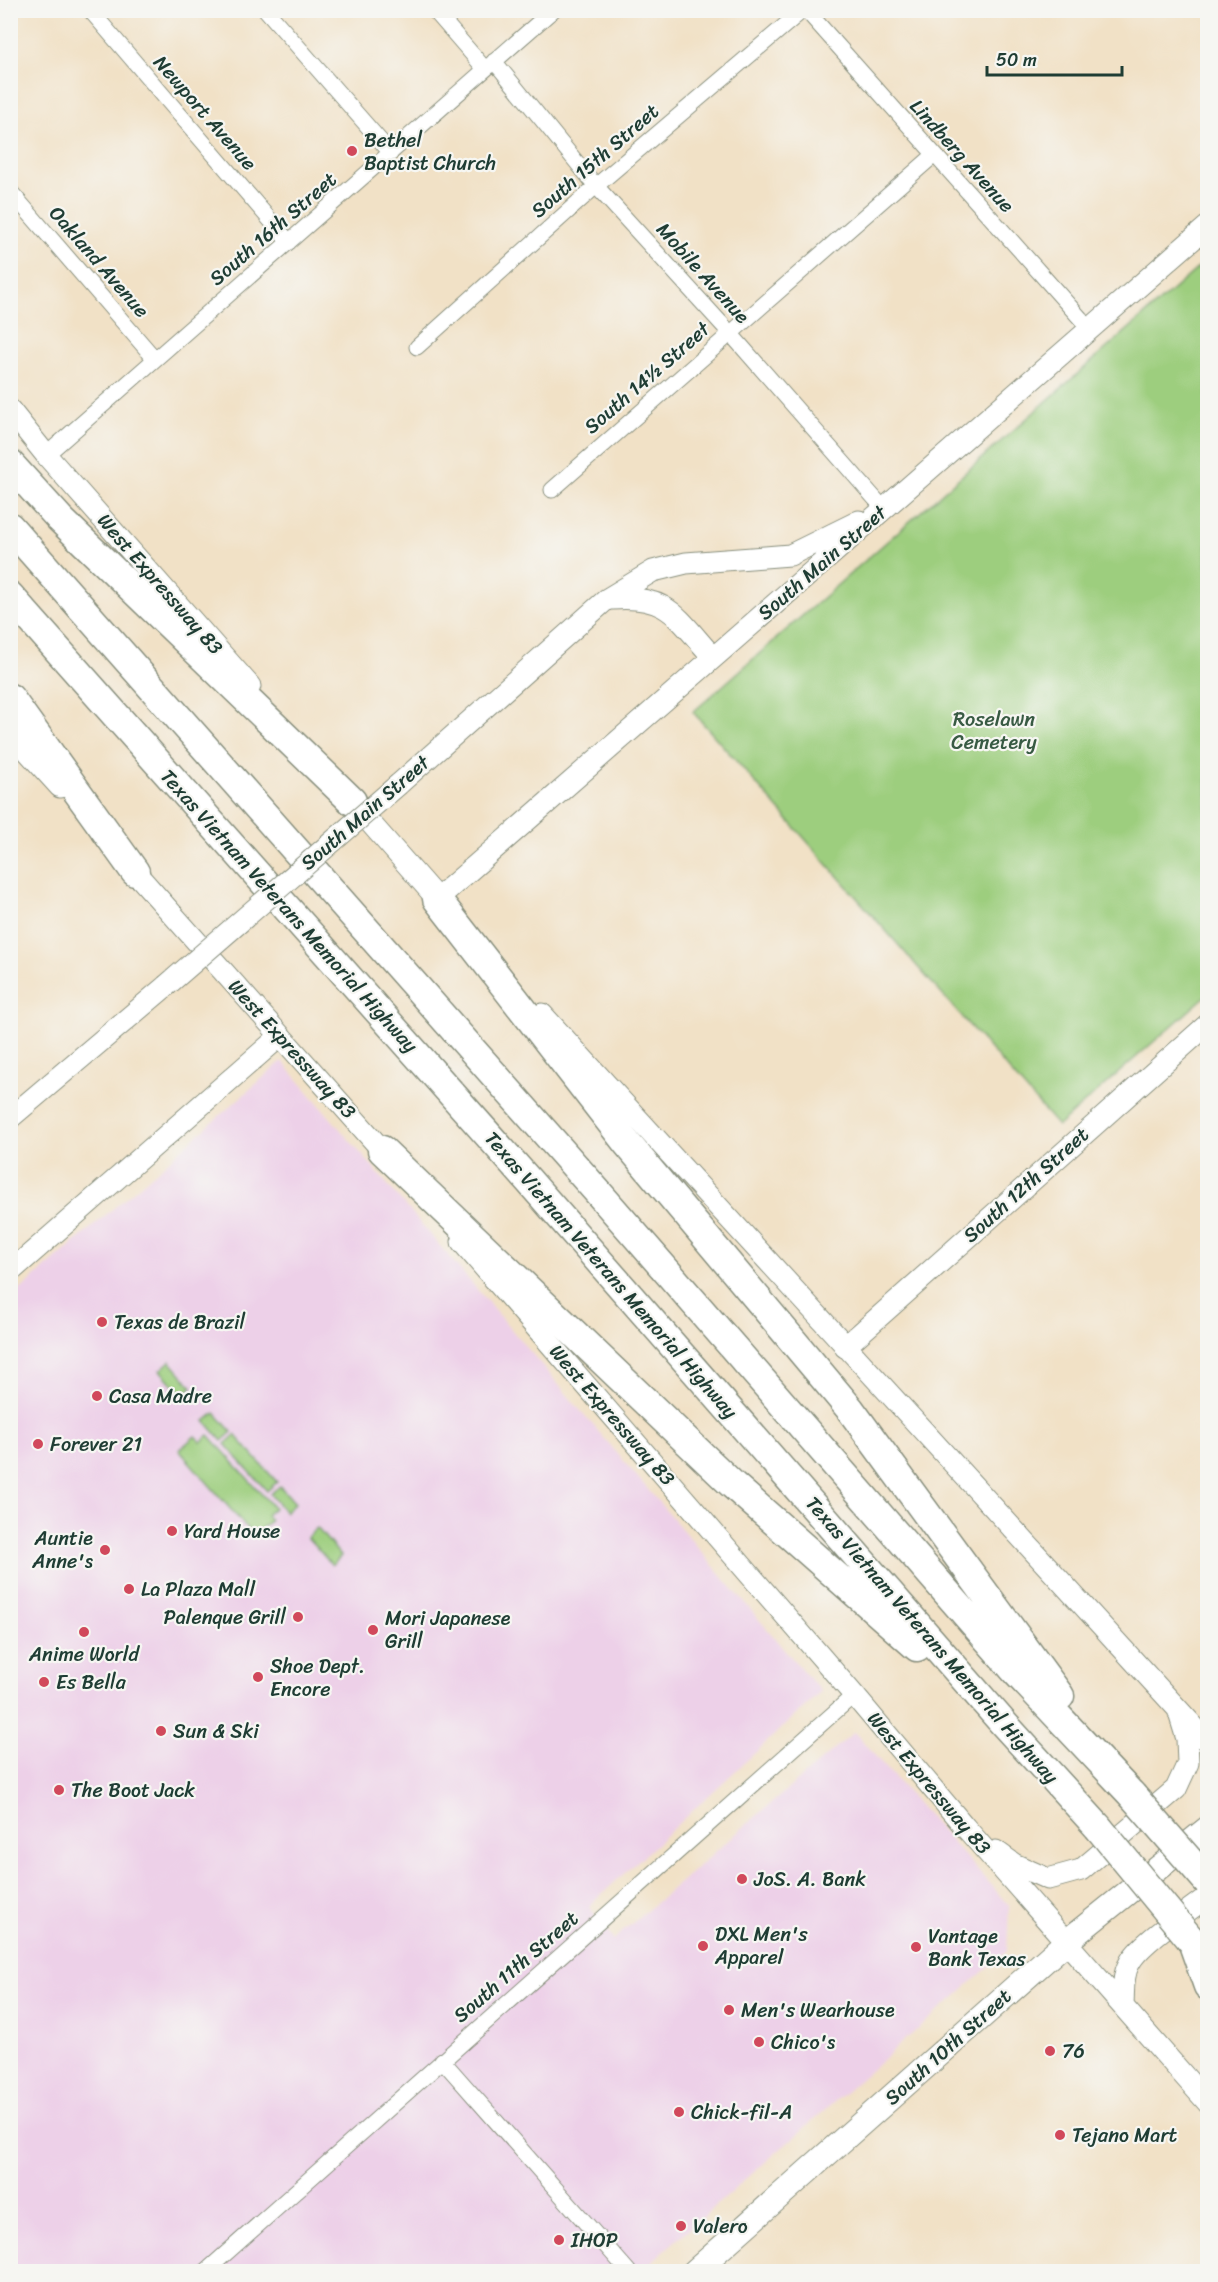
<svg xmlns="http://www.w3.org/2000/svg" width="1218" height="2282" font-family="Sriracha,sans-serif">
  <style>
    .built { fill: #edd0e8 }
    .green { fill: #9dce7e; stroke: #5e8659; stroke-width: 1.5 }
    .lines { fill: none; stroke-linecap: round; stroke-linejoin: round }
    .street-casing { stroke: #888f7d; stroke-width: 17 }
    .secondary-casing { stroke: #888f7d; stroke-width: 23 }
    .primary-casing { stroke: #888f7d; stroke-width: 26 }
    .highway-casing { stroke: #888f7d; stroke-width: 31 }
    .street { stroke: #fff; stroke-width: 15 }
    .secondary { stroke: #fff; stroke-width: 21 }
    .primary { stroke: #fff; stroke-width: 24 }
    .highway { stroke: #fff; stroke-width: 28 }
    .secondary-bridge-casing { stroke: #888f7d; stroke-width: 23; stroke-linecap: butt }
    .highway-bridge-casing { stroke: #888f7d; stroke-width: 31; stroke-linecap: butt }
    .secondary-bridge { stroke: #fff; stroke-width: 21 }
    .highway-bridge { stroke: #fff; stroke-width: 28 }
    .poi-dot { fill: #d1495b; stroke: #f6f6f2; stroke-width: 2 }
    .labels { text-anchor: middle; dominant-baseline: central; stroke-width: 4.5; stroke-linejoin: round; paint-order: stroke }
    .street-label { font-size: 20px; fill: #1f3d34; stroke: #f6f6f2 }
    .poi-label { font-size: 20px; fill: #1f3d34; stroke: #f6f6f2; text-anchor: start }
    .park-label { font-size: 20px; fill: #385a43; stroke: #f6f6f2 }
  </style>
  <rect width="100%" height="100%" fill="#f6f6f2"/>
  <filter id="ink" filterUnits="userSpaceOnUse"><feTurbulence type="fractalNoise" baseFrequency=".0167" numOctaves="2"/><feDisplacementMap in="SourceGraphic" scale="12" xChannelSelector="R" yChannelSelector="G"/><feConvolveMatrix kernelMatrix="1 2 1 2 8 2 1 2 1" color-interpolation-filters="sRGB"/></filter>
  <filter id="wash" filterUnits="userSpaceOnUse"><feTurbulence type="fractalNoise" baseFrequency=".008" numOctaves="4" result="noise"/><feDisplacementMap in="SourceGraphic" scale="24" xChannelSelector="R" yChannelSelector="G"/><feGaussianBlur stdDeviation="1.35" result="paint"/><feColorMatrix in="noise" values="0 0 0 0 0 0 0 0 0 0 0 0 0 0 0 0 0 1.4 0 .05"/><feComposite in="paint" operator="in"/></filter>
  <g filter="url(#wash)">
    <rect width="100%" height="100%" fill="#f1e1c6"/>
    <path class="built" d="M282,1061L821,1692L589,1906L613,1940L854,1732L1009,1906L1007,1951L641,2271H11L10,1299Z"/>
    <path class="green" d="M1207,260V995L1058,1126L693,712Z
      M170,1361L192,1387L182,1395L160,1370Z
      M215,1413L232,1432L222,1441L205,1421Z
      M209,1435L274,1508L266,1515L270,1521L253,1535L179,1450L195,1436L201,1442Z
      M235,1435L277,1482L267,1491L225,1444Z
      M280,1486L295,1503L285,1512L270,1494Z
      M317,1528L341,1556L332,1565L307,1537Z"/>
  </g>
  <g filter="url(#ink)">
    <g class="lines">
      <defs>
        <path id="street" d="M90,10L289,242
          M266,10L391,153
          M434,10L485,69
          M806,10L1089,328
          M494,61L596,186L730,333L884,509
          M10,191L155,359
          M417,347L596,186L803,10
          M46,455L553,10
          M552,490L933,156
          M442,2060L629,2272
          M205,2272L854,1695"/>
        <path id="secondary" d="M10,410L46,455L250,686
          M612,599C669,594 677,618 713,657
          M10,732L60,787
          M399,784L607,599L653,571L686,563L790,555L859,521
          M352,802L446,909
          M126,862L390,1159
          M437,899L1208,226
          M542,1014L1208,1742
          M10,1118L166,986
          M462,1242L854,1695L965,1827L1208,2103
          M10,1272L279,1037
          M845,1347L1208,1024
          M996,1851L1014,1864L1048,1879L1081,1870L1176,1789L1188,1763L1187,1739L1179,1713
          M1123,2006C1124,1992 1122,1976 1129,1964C1139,1943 1188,1912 1208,1896"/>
        <path id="primary" d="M694,2272L1066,1942L1208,1828"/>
        <path id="highway" d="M10,464L60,519L352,801
          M10,527L603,1198L1017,1673L1132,1795
          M10,596L529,1181L1004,1724L1098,1827
          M10,698L135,872
          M437,899L626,1142L850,1409L1060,1696
          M382,1150L733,1485L917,1647
          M1192,1941L1208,1986"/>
      </defs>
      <use href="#street" class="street-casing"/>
      <use href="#secondary" class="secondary-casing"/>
      <use href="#primary" class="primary-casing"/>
      <use href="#highway" class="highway-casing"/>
      <use href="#street" class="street"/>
      <use href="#secondary" class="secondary"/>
      <use href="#primary" class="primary"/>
      <use href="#highway" class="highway"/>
      <defs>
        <path id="secondary-bridge" d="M166,986L399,784"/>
        <path id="highway-bridge" d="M1132,1795L1208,1882
          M1098,1827L1192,1941"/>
      </defs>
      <use href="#secondary-bridge" class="secondary-bridge-casing"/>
      <use href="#highway-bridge" class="highway-bridge-casing"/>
      <use href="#secondary-bridge" class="secondary-bridge"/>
      <use href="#highway-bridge" class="highway-bridge"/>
    </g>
  </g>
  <g class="poi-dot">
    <circle cx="352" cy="151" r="6"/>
    <circle cx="102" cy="1322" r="6"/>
    <circle cx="97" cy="1396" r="6"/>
    <circle cx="38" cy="1444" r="6"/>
    <circle cx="172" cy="1531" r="6"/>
    <circle cx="105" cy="1550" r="6"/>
    <circle cx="129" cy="1589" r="6"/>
    <circle cx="298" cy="1617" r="6"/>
    <circle cx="373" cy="1630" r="6"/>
    <circle cx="84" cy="1632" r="6"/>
    <circle cx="258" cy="1677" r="6"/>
    <circle cx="44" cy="1682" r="6"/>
    <circle cx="161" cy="1731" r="6"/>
    <circle cx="59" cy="1790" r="6"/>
    <circle cx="742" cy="1879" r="6"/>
    <circle cx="703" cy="1946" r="6"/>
    <circle cx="916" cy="1947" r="6"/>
    <circle cx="729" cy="2010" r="6"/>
    <circle cx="759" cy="2042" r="6"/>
    <circle cx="1050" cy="2051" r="6"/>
    <circle cx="679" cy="2112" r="6"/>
    <circle cx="1060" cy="2135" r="6"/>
    <circle cx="681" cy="2226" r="6"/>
    <circle cx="559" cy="2240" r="6"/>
  </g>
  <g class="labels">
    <g class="street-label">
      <text transform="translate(205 113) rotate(49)">Newport Avenue</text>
      <text transform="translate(962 156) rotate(48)">Lindberg Avenue</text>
      <text transform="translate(595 161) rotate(-41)">South 15th Street</text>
      <text transform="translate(273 229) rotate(-41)">South 16th Street</text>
      <text transform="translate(99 262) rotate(49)">Oakland Avenue</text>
      <text transform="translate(703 273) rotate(48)">Mobile Avenue</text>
      <text transform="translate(647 378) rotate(-41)">South 14½ Street</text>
      <text transform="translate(822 563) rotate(-41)">South Main Street</text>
      <text transform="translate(160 584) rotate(49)">West Expressway 83</text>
      <text transform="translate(365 813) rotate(-41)">South Main Street</text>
      <text transform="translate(289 911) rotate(48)">Texas Vietnam Veterans Memorial Highway</text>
      <text transform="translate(292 1049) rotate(48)">West Expressway 83</text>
      <text transform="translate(1026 1185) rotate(-42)">South 12th Street</text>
      <text transform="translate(611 1275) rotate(49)">Texas Vietnam Veterans Memorial Highway</text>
      <text transform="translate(612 1415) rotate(49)">West Expressway 83</text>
      <text transform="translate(932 1640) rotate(49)">Texas Vietnam Veterans Memorial Highway</text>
      <text transform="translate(929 1783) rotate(50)">West Expressway 83</text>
      <text transform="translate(516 1967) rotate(-41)">South 11th Street</text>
      <text transform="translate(948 2047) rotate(-42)">South 10th Street</text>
    </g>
    <g class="poi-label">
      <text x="364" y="140">Bethel<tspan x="364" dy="23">Baptist Church</tspan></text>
      <text x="114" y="1322">Texas de Brazil</text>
      <text x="109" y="1396">Casa Madre</text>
      <text x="50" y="1444">Forever 21</text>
      <text x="184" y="1531">Yard House</text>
      <text x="93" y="1538" text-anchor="end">Auntie<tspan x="93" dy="23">Anne's</tspan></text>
      <text x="141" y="1589">La Plaza Mall</text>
      <text x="286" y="1617" text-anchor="end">Palenque Grill</text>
      <text x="385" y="1618">Mori Japanese<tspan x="385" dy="23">Grill</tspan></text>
      <text x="84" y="1654" text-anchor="middle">Anime World</text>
      <text x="270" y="1666">Shoe Dept.<tspan x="270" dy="23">Encore</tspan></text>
      <text x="56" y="1682">Es Bella</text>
      <text x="173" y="1731">Sun &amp; Ski</text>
      <text x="71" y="1790">The Boot Jack</text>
      <text x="754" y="1879">JoS. A. Bank</text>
      <text x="715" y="1934">DXL Men's<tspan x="715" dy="23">Apparel</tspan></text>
      <text x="928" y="1936">Vantage<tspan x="928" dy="23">Bank Texas</tspan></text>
      <text x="741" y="2010">Men's Wearhouse</text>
      <text x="771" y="2042">Chico's</text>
      <text x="1062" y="2051">76</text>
      <text x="691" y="2112">Chick-fil-A</text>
      <text x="1072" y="2135">Tejano Mart</text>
      <text x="693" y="2226">Valero</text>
      <text x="571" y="2240">IHOP</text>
    </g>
    <g class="park-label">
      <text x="994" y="719">Roselawn<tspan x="994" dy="23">Cemetery</tspan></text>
    </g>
  </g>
  <rect width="1218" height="2282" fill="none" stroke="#f6f6f2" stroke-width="36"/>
  <path d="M987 66v9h135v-9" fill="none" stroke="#1f3d34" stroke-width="3"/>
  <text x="996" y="66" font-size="18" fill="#1f3d34" stroke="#f6f6f2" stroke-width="4.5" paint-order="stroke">50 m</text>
</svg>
